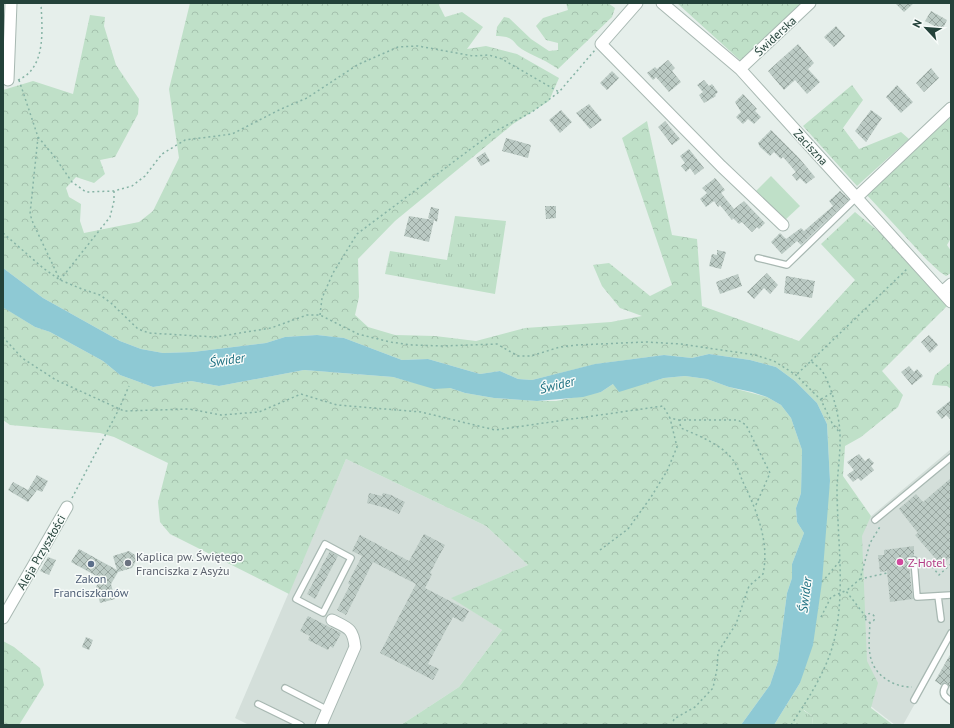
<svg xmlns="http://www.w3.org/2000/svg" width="954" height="728" font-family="'PT Sans',sans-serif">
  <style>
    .built { fill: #d4dfda }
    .grass { fill: url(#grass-tufts) }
    .forest { fill: url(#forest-crowns) }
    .green { fill: #bfe0c8 }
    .water { fill: #8ec9d4 }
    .building { fill: url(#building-cross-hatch) }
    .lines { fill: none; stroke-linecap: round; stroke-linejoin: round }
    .service-casing { stroke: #a8b8b2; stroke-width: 8 }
    .minor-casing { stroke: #a8b8b2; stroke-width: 13 }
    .path { stroke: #86b3a5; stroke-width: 1.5; stroke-dasharray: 2 3; stroke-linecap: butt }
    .service { stroke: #fff; stroke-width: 5.5 }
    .minor { stroke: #fff; stroke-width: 11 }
    .hotel-dot { fill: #d1479c; stroke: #f7fbf9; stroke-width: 1.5 }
    .worship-dot { fill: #6b7280; stroke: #f7fbf9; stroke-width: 1.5 }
    .service-dot { fill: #5c6f8a; stroke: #f7fbf9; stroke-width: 1.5 }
    .labels { text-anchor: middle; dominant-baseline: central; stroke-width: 3; stroke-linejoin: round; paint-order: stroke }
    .street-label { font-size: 12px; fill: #24423a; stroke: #f7fbf9 }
    .worship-label { font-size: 12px; fill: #5b616d; stroke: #f7fbf9; text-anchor: start }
    .hotel-label { font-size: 12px; fill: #b23c85; stroke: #f7fbf9; text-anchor: start }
    .service-label { font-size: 12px; fill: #4e5e75; stroke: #f7fbf9 }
    .water-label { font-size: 13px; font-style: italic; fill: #1c6f80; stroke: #f7fbf9 }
  </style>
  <defs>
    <pattern id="grass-tufts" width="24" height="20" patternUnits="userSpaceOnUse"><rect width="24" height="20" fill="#bfe0c8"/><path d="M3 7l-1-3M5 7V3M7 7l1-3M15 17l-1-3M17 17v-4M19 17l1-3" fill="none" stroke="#a4c1ad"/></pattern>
    <pattern id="forest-crowns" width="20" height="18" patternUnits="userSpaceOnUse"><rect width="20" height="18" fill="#bfe0c8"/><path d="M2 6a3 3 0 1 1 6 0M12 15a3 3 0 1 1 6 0" fill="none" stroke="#a4c1ad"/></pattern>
    <pattern id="building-cross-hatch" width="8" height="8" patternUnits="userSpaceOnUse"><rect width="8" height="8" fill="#bbcac4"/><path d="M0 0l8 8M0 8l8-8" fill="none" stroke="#98a6a0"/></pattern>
  </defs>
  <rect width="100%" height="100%" fill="#e6efeb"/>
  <path class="built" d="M951,449V639L903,725H895L832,676L850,534Z
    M346,459L486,526L528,565L452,598L502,630L459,687L401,725H249L235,718Z"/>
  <path class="grass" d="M455,216L506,221L495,294L385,274L390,251L447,260Z
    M803,710L812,716L813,725H794Z"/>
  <path class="forest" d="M190,3H440L439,5L445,17L462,12L483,27L467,49L486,46L517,54L559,78L549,101L513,124L395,221L358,259L359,297L355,315L368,327L395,335L435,336L476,341L525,328L611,322L642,316L620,308L602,286L593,265L609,263L650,296L672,285L622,138L647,121L672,235L697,239L702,306L799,341L855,280L821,244L855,212L890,241L948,305L882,371L903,395L898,407L861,437L845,446L843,476L871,516L862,536L867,661L878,683L871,708L893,725H813L812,716L804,710L794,725H774L800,683L830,481L827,424L817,403L795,381L776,367L750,360L709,354L692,358L664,355L596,364L532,380L518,379L500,371L480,374L428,359L402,360L344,338L317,335L285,337L266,343L193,352L163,353L141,349L120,341L43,298L3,268V90L33,81L73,94L90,15L105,17L104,26L116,65L139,99L138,114L115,157L100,160L105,174L94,183L76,177L66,188L69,197L81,204L80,221L84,233L139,222L153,211L179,158L169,89Z
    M566,3H608L615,8L612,17L558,69C547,61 536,57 525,51C511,44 517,36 496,36L497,27L504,17L509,18L531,39L549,51L558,50V43L546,40L536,26L543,18L568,10Z
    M677,3H805L742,62Z
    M852,85L863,100L843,128L859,149L901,132L909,139L857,186L803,126Z
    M951,115V184L949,186L951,190V238L947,245L951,251V273L946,276L940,272L927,260L866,194Z
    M3,307L35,327L50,332L103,361L120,375L153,387L191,381L219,386L304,370L393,377L434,388H450L465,393L494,398L537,401H556L601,392L613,384H643L664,378L685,376L707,379L729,387L767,397L781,405L791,418L802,450L801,493L796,508L797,522L804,533L792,564V578L787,593L778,661L770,685L741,725H401L459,687L502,630L451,598L528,565L486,526L346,459L289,594L170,534L160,522L158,502L168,463L114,437L100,433L10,425L3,420Z
    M951,362V389L947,386L932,385L935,375Z
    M3,641L14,647L40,668L44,685L19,725H3Z"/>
  <path class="green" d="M771,176L800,206L784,221L755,192Z"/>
  <path class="water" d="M3,268L43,298L120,341L141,349L163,353L193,352L266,343L285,337L317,335L344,338L402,360L428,359L480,374L500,371L518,379L532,380L595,364L664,355L692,358L709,354L750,360L776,367L795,381L817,403L827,424L830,481L822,582L813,645L800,683L774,725H741L770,685L778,661L787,593L792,578V564L804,533L797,522L796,508L801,493L802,450L791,418L781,405L767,397L752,392L729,387L707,379L685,376L664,378L619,392L613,384L601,392L583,397L537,401L494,398L465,393L450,388L434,389L393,377L304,370L219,386L191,381L153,387L120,375L103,361L50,332L35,327L4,308Z"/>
  <path class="building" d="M895,3H914L904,12Z
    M931,11L947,20L942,30L925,21Z
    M836,26L845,36L834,47L824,37Z
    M798,44L814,63L808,69L820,82L807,94L795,80L784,90L768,71Z
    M668,60L675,68L672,71L681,82L669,92L656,77L653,80L647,73L655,67L657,69Z
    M931,68L939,78L924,92L916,83Z
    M612,71L619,78L607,90L600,83Z
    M704,80L709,86L712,84L718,92L715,95L716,96L704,103L699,95L703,92L697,85Z
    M897,85L913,102L901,113L886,97Z
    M743,94L757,109L755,111L761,117L754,124L748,119L743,124L736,117L741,112L735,102Z
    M589,104L602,120L590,129L576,113Z
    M561,110L572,122L560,133L549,120Z
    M871,110L882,118L866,142L855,131Z
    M665,121L680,139L672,145L658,127Z
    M771,130L799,158L815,177L806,184L800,178L797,181L792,175L796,172L783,157L781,159L774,152L770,156L760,147L758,143Z
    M506,138L531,145L528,158L502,151Z
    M689,149L704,168L695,175L690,168L686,172L681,166L685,163L680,156Z
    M485,152L490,161L481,166L476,158Z
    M715,178L725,190L721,193L734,209L744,201L765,223L759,229L757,227L752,232L742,222L739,224L733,218L732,220L720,205L718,207L714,201L706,207L700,199L707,193L702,188Z
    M840,191L849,199L801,245L797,241L782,254L771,242L780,233L786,239L801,228L804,231L833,206L829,201Z
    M545,206H556V218L546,219Z
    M431,207L439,209L437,222L434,220L429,242L404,236L409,216L433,220L428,218Z
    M717,250L726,252L721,269L709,266L712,254L717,255Z
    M767,273L778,285L770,294L764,288L754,299L747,292Z
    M738,274L742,286L720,294L716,282Z
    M786,276L815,281L812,298L784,293Z
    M929,335L938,345L930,353L921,342Z
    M909,366L914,372L917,369L923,376L912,385L901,372Z
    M951,400V420L946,415L942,419L936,412Z
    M859,454L865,461L869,458L874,463L871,466L874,470L861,481L858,478L853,482L847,475L854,470L847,462Z
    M37,475L48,481L42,492L37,490L28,502L8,490L13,482L28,490Z
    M951,478V557L941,565L915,535L918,533L899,509L916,494L923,502Z
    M369,493L382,496L383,493L391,495L405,502L399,514L386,508L367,503Z
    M424,534L445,545L430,573L432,574L425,588L469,611L463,622L453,617L440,641L428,664L439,669L433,680L380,653L416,584L373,562L346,615L337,610L350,585L348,583L362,556L352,551L360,535L409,561Z
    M914,546V556L908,558L913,599L890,602L887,571L880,572L878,555H884V550Z
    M79,549L117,570L113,556L129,551L135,555L136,561L132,568L118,572L111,584L115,599L100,603L96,587L100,578L71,562Z
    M330,551L338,556L315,599L307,594Z
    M48,557L56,560L49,575L40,571Z
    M308,616L341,633L333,648L330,646L328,650L308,640L310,636L300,631Z
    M86,637L93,640L89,650L82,647Z
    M951,653V690L947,683L941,685L935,681Z"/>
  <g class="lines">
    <defs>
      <path id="service" d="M758,258L787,265L857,197
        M875,520L951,457
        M325,544L351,558L323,613L296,599Z
        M914,560L917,597L951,595
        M938,596L941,619
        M945,687C941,694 945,697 951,701
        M285,688L328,710
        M914,700L951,633
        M258,704L301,725"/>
      <path id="minor" d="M637,3L601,44L721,166L783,225
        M662,3L740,69L951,302
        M740,69L810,3
        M8,80L11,3
        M857,197L951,108
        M942,292L951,284
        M3,618L67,507
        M321,725L355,647C353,628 348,628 332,620"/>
    </defs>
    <use href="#service" class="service-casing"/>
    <use href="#minor" class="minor-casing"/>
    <path class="path" d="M18,80C47,68 42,28 41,3
      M19,80L38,137L30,214L33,223L60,280
      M38,137L54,156L72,182L86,192L114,191L132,186L145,176L162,154L185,140L232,134L281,109L307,98L357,65L398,47L418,46L473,56L489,55L502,59L559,92
      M3,233L43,268L60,280L82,289L100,295L111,303L138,329L149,333L215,337L271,328L307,315H320L358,334L390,342L412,345L442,346L497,344L518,356H531L560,347L577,345L646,342L681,344L755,355L774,361L796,375L821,400L832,423L840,433
      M60,280L110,217L114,201V191
      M320,315L322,298L333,273L357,234L492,133L532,112L559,92L595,50
      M3,337L22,358L56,380L124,411L189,409L221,415L259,412L301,394L337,405L421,412L495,430L663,406L670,418L679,420L681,428C699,436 721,444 733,460C737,465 740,474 742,480C756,509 770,541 763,574L749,586L736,624L718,652L717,669L713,688L695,707L674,719L672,725
      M811,361L908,268
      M821,399L832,393
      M679,420H738L746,425L770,473L755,507
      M72,498L119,409L129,386
      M600,550L628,529L651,497L667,471L677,447L670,418
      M934,559L930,564L939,575L951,564
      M860,579L887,573
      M822,582L840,561
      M865.5 618a4.5 4.5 0 1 1 9 0a4.5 4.5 0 1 1-9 0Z
      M821,617L831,597L845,591
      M866,617L846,591L860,579L870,543L881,525
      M870,622C869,646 865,667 889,681C896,685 903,687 912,687
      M791,725C808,699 826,672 834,641C846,590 837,539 837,487C838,466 842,444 839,423C837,409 830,382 822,371C819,367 814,364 811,361L796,375"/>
    <use href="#service" class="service"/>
    <use href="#minor" class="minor"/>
  </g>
  <circle class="hotel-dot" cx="900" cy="562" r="4"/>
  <circle class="worship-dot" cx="128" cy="563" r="4"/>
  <circle class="service-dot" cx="91" cy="564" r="4"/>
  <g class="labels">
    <g class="street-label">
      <text transform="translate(775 36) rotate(-43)">Świderska</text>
      <text transform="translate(811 147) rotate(47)">Zaciszna</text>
      <text transform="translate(41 552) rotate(-60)">Aleja Przyszłości</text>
    </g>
    <g class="worship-label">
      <text x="136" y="556">Kaplica pw. Świętego<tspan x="136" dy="14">Franciszka z Asyżu</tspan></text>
    </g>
    <g class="hotel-label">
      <text x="908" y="562">Z-Hotel</text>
    </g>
    <g class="service-label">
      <text x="91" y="578">Zakon<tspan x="91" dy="14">Franciszkanów</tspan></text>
    </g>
    <g class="water-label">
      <text transform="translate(227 360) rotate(-8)">Świder</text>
      <text transform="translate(557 385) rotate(-14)">Świder</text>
      <text transform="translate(805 595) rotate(-83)">Świder</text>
    </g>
  </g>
  <rect width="954" height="728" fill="none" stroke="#24423a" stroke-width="8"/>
  <g transform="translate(926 28) rotate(296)" stroke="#f7fbf9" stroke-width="3" paint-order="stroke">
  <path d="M0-3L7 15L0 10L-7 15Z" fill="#24423a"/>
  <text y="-6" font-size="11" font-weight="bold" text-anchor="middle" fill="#24423a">N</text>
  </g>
</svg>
